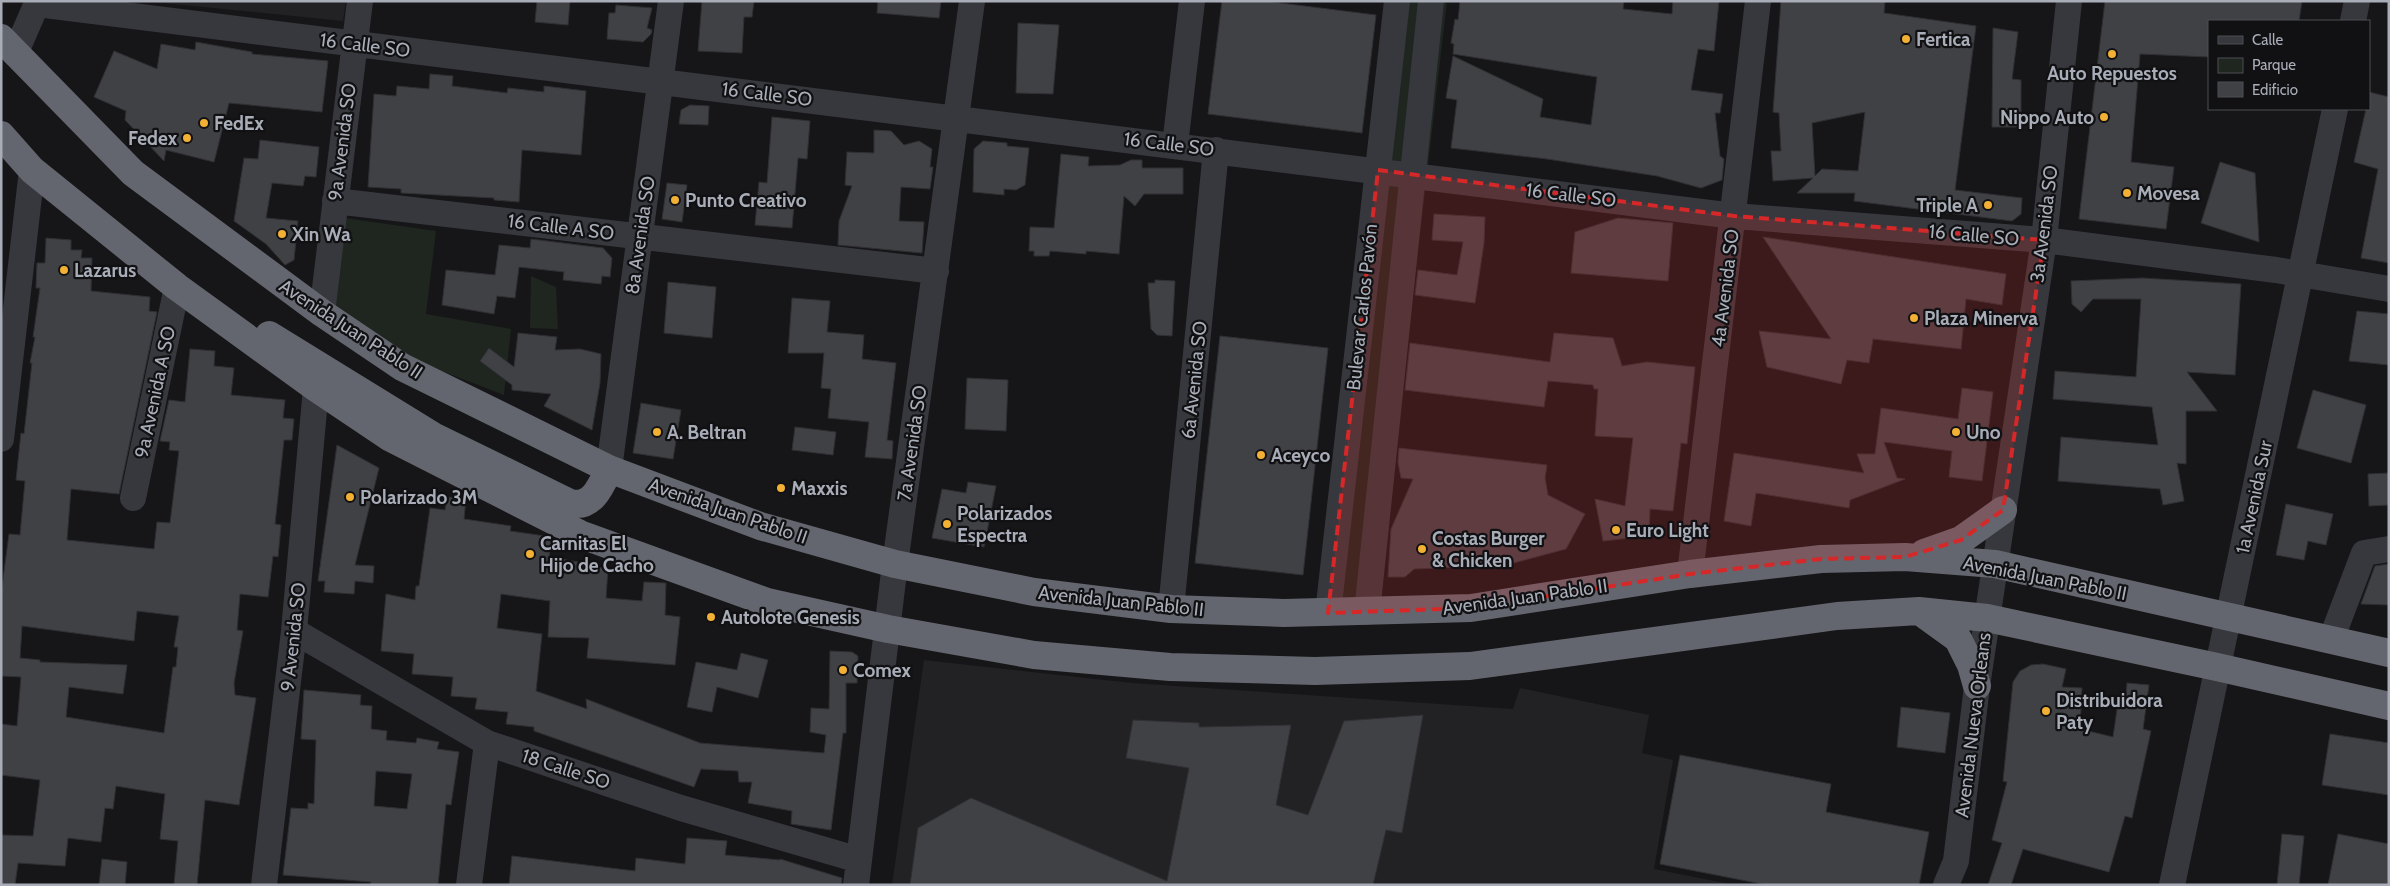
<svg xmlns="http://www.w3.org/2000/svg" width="2390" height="886" font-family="Cabin,sans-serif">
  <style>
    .built { fill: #222225 }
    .green { fill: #1e261f }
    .building { fill: #404145; stroke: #303034; fill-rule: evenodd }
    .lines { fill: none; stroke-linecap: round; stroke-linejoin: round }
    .minor { stroke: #37383d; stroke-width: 26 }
    .highway { stroke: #63666e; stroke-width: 28 }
    .marked { fill: #d62828; fill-opacity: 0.2; stroke: #d62828; stroke-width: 4; stroke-dasharray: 10 6; stroke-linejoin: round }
    .poi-dot { fill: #f2b134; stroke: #111113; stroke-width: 2 }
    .labels { text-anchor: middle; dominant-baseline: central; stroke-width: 4.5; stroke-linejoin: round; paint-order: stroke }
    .poi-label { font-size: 19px; font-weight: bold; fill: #a8adb8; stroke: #111113; text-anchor: start }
    .street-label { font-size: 19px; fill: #a8adb8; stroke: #111113 }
  </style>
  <rect width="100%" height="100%" fill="#161618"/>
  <path class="built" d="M143,1H346L343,21Z
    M924,660L1132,683L1513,709L1520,688L1649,715L1642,753L1673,760L1654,869L1735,885H892Z"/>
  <path class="green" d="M1386,1H1447L1377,608L1318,616Z
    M345,218L436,231L426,314L511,329L504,395L418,362L330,307Z
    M531,276L556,287L558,329L530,328Z"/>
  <path class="building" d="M537,1H570L568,25L535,22Z
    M702,1H754L752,17H744L742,53L698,51Z
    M878,1H941L939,18L877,13Z
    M1222,1H1265L1376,15L1362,133L1208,114Z
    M1460,1H1624L1623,9L1672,14L1673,1H1719L1714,51L1698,49L1691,90L1723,94L1720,113H1715L1720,156L1724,159L1722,180L1701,188L1657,176L1547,159L1451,148L1457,100L1446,98L1453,56L1543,99L1540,117L1591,125L1597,77L1453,54L1454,44L1451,43L1455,19L1458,20Z
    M1781,1H1885L1884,13L1976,26L1955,190L2022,198L2021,214L2012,221L1854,201L1855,193H1797L1813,178L1773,181L1771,151H1781L1779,113L1773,112ZM1865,112L1858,171L1822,169L1815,176L1812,123Z
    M2105,1H2302L2299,21H2209V57L2140,54L2131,162L2174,167L2166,229L2079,219Z
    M616,5L652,8L647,28L652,30L651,34L643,42L607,39L609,13H615Z
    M1018,23L1059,25L1053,94L1016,93Z
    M1993,28L2018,32L2012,79L2021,80V127H1992Z
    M196,42L252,52V54L328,61L322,112L229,103L214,162L166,150L164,161L125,120L126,111L94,97L114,51L157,69L161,44L195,50Z
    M430,74L453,76L452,86L507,93L508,88L544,92V86L586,91L581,155L522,150L519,202L494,200V198L401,193V189L368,187L374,94L396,96L397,86L429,89Z
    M2369,92L2389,97V263L2361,258L2378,169L2354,162L2366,109H2369Z
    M690,105L709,106L708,125L679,124L681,110Z
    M772,117L810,121L807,159L798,158L792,228L755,225L759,182L767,183Z
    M874,130L891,131L904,145L919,141L932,149L930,167H933L930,189L901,187L899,221L924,222L922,253L838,245L839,221L852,186L845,185L847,152L874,153Z
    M260,140L319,147L316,177L305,176L303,186L272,183L266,218L298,221L294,260L285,265L266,244L234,221L244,158L258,159Z
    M983,141L1007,143V146L1029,148L1025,185L1016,190L1004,189V195L973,192L974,149Z
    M1061,154L1089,157L1088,166L1120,165L1131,160H1142V168H1183V194H1144L1135,206L1124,196L1119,254L1086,251V254L1050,251L1049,256H1034V251H1029L1030,227L1054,228Z
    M2220,162L2255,173L2259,242L2201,223Z
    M667,183L687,185L682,222L662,219Z
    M1434,214L1485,217L1484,243L1475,303L1415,295L1418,270L1457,275L1463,242L1432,240Z
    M1618,218L1673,223L1668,281L1571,273L1575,232Z
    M1763,237L2006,274L2002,305L1966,299L1961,349L1873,339L1869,363L1847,360L1841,384L1767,367L1759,331L1831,339Z
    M46,238L71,240V250H82L81,258H92L91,291L150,297L149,311L157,312L119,494L71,489L67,540L154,549L157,522L170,523L179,451L169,450L170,442L160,441L169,400L185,402L190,349L215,351L214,366L234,368L231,395L285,400L283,418L294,419L292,440H284L275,524L281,525L278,557L273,556L268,597L240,594L237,630L243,631L234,683L235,695L256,698L239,805L205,800L197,885H174L178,841L160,839L165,794L116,786L113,809L105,808L101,842L68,838L65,866L18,863L15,885H1V835L33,836L40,780L1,775V724L17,726L21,677L1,676V594L9,534L20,535L25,481L16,480L21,433L24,434L32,363H30L35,337H33L40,288H36L37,263H45ZM137,611L179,616L174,647H178L176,667H173L164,733L66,717L69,687L123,694L127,665L40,662V660L20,658L22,626L134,641Z
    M531,239L603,248L612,258L610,277L602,276L601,284L563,280L564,272L519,267L515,298L497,296L494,314L442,305L446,270L495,275L499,245L530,248Z
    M2142,278L2241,284L2235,375L2187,372L2217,411H2186V464L2177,463L2184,501L2163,505L2160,489L2058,481L2061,437L2158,445L2152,407L2053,399L2055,371L2136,377L2141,299H2093L2081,312L2072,304L2071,281Z
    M1155,280L1175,281L1172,336L1157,335L1151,329L1148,283H1155Z
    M668,282L716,287L712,338L664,333Z
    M792,298L830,301L827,332L864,335L862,359L896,363L887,440L893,441L892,459L865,457L869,422L828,418L831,389L821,388L824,353H788Z
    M2357,311L2389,314V365L2349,361Z
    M518,333L557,337L555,350L580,349L601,354L600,383L592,430L544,406L551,394L512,390V385L480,361L489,348L514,367Z
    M1554,333L1613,338L1622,366L1647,362L1695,367L1687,444L1681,443L1673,511L1650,509L1649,536L1603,541L1595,499L1625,506L1633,438L1595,436L1598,389H1594L1593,385L1548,381L1544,407L1405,390L1410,343L1550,362Z
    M1220,336L1328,348L1303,575L1195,563Z
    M967,378L1008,380L1006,431L965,429Z
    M1962,388L1993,392L1982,481L1949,477L1952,451L1884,442L1897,478L1905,479L1850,500L1849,508L1756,493L1751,526L1724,521L1734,453L1864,473L1857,454H1875L1881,408L1958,419Z
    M2313,390L2366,405L2351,463L2297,448Z
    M641,403L681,410L673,459L633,453Z
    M795,427L836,432L833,455L792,450Z
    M337,445L379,468L355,565L374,566L373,583L355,581L354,594L324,592L325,581H318Z
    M1399,448L1547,465L1545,478L1548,495L1585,514L1566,549L1506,565L1414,569L1405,577H1388L1391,529L1413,479L1401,478L1398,462Z
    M2389,473V505L2369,506L2368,474Z
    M968,482L996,486L984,547L932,538L942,489L966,493Z
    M447,497L466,499L464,519L511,526L510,531L552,537L549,557L590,564V567L608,568L606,598L642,601L644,582L666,583L665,615L680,617L675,665L587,658L589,638L548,637L550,601L501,594L497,628L542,634L536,691L587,709L586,699L700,743L824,753L826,735L810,732L811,708L829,709L830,651L852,652L858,656L857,683H846V733H843L831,830L791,824L792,811L748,803L752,782H739L738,771L701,769L694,787L534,731V727L506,724L508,712L475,709L477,698L451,696L453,677L412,674L414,654L381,651L386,594L415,600L416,586H419L430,508L445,510Z
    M2286,504L2333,514L2326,545L2308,541L2304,560L2276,555Z
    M2389,564V605L2361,604L2375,566Z
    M741,653L768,660L758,698L717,687L712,712L687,707L696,662L737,670Z
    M2043,664L2066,669L2062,687L2082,688L2080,729L2113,737L2119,696L2126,697L2127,683L2149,685L2143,729L2151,731L2132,818L2125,816L2109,872L2023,849L2011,885H1988L2002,843L1992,840L2007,782L2003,781L2013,682L2020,671L2031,665Z
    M304,690L361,695L360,705L372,706L371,729L387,731L386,740L416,743L417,738L439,742L437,749L459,752L451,805L446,804L438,885H370L371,882L283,875L291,808L308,809V803L314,804L316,740L301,739ZM376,771L412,774L407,809L374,806Z
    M1901,707L1950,713L1945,753L1897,747Z
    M1423,715L1402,833L1386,830L1373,885H910L918,828L971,798L1167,881L1189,768L1126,758L1133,720L1199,723V727L1291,725L1276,805L1308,815L1344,721Z
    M2330,734L2389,743V795L2322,785Z
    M1680,755L1831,784L1826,812L1929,832L1919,885H1767L1660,864Z
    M2282,834L2304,836L2299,885H2277Z
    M2338,834L2389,844V885H2328Z
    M687,838L727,841L725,855L780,860V859L842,878L841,885H509L512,856L635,871L636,858L685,864Z
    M102,859L127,862L125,885H99Z"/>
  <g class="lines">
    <path class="minor" d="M37,4L1734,216L2044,240L2276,270L2389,289
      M2353,21L2357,1
      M15,54L38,1
      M1175,145L1192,1
      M335,201L936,271
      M322,313L360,1
      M1,439L32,170
      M609,469L671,1
      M133,498L177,287
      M1690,574L1758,1
      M1171,609L1216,150
      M1367,612L1431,1
      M1328,613L1397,1
      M294,631L487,743L681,808L859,860
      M2331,640L2364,553L2389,549
      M264,885L294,631L316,388
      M469,885L487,743
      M856,885L895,564L972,1
      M1946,885L1956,861L1977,686L2044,240L2069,1
      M2172,885L2335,109"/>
    <path class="highway" d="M1,38L133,173L322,313L402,367L609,469L760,526L895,564L1034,592L1171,609L1284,613L1471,608L1690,574L1821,559L1905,557L1995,564L2389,653
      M1,135L32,170L177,287L316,388L389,437L582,535L767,602L888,629L1034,655L1170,667L1315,671L1470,666L1837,616L1919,611L1987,618L2217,667L2389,706
      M269,335L433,436L570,503C592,509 601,486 609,469
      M1924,553L1961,540L2003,510
      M1922,613L1958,639L1971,665L1977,686"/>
  </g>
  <path class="marked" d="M1378,170L1734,216L2044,240L2003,510L1961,540L1905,557L1821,559L1690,574L1471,608L1328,613Z"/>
  <g class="poi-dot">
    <circle cx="1906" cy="39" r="5"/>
    <circle cx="2112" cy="54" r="5"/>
    <circle cx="2104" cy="117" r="5"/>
    <circle cx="204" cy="123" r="5"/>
    <circle cx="187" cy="138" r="5"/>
    <circle cx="2127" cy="193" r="5"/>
    <circle cx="675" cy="200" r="5"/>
    <circle cx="1988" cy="205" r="5"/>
    <circle cx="282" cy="234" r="5"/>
    <circle cx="64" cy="270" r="5"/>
    <circle cx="1914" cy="318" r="5"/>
    <circle cx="657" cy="432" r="5"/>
    <circle cx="1956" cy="432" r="5"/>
    <circle cx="1261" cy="455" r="5"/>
    <circle cx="781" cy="488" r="5"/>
    <circle cx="350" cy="497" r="5"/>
    <circle cx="947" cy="524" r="5"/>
    <circle cx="1616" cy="530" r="5"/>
    <circle cx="1422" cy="549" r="5"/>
    <circle cx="530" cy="554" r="5"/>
    <circle cx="711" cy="617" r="5"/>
    <circle cx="843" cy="670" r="5"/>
    <circle cx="2046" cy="711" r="5"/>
  </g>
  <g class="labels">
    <g class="poi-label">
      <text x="1916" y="39">Fertica</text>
      <text x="2112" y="73" text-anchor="middle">Auto Repuestos</text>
      <text x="2094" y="117" text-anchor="end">Nippo Auto</text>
      <text x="214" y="123">FedEx</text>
      <text x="177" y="138" text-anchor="end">Fedex</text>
      <text x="2137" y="193">Movesa</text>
      <text x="685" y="200">Punto Creativo</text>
      <text x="1978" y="205" text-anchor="end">Triple A</text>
      <text x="292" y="234">Xin Wa</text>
      <text x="74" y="270">Lazarus</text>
      <text x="1924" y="318">Plaza Minerva</text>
      <text x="667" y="432">A. Beltran</text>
      <text x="1966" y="432">Uno</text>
      <text x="1271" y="455">Aceyco</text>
      <text x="791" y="488">Maxxis</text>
      <text x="360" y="497">Polarizado 3M</text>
      <text x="957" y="513">Polarizados<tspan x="957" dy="22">Espectra</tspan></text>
      <text x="1626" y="530">Euro Light</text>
      <text x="1432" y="538">Costas Burger<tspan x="1432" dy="22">&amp; Chicken</tspan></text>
      <text x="540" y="543">Carnitas El<tspan x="540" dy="22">Hijo de Cacho</tspan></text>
      <text x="721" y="617">Autolote Genesis</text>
      <text x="853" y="670">Comex</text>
      <text x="2056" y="700">Distribuidora<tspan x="2056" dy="22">Paty</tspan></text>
    </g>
    <g class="street-label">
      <text transform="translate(365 45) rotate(7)">16 Calle SO</text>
      <text transform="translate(767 94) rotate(7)">16 Calle SO</text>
      <text transform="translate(342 142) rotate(-83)">9a Avenida SO</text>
      <text transform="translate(1169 144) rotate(7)">16 Calle SO</text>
      <text transform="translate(1571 195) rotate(7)">16 Calle SO</text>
      <text transform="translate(2044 224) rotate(-83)">3a Avenida SO</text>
      <text transform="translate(561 227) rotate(7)">16 Calle A SO</text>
      <text transform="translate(640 235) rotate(-82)">8a Avenida SO</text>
      <text transform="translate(1974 235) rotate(5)">16 Calle SO</text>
      <text transform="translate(1725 288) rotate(-83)">4a Avenida SO</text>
      <text transform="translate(1362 307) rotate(-84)">Bulevar Carlos Pavón</text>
      <text transform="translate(351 329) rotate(33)">Avenida Juan Pablo II</text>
      <text transform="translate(1194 380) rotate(-84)">6a Avenida SO</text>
      <text transform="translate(155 392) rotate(-78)">9a Avenida A SO</text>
      <text transform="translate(912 443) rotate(-82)">7a Avenida SO</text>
      <text transform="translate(2254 497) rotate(-78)">1a Avenida Sur</text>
      <text transform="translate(728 511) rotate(19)">Avenida Juan Pablo II</text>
      <text transform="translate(2045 578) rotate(11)">Avenida Juan Pablo II</text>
      <text transform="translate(1525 597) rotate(-8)">Avenida Juan Pablo II</text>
      <text transform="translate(1121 601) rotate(6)">Avenida Juan Pablo II</text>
      <text transform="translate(293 637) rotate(-84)">9 Avenida SO</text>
      <text transform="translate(1973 725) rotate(-83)">Avenida Nueva Orleans</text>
      <text transform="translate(566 769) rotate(18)">18 Calle SO</text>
    </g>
  </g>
  <rect width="2390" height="886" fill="none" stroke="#a8adb8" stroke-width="5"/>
  <rect x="2208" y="20" width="162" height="90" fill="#111113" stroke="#4d4f55"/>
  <rect x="2218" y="36" width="25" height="8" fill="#37383d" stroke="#4d4f55"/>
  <text x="2252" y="45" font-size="15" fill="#a8adb8">Calle</text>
  <rect x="2218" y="58" width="25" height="15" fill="#1e261f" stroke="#4d4f55"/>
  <text x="2252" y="70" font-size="15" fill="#a8adb8">Parque</text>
  <rect x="2218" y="82" width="25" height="15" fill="#404145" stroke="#4d4f55"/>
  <text x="2252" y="95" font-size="15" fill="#a8adb8">Edificio</text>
</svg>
